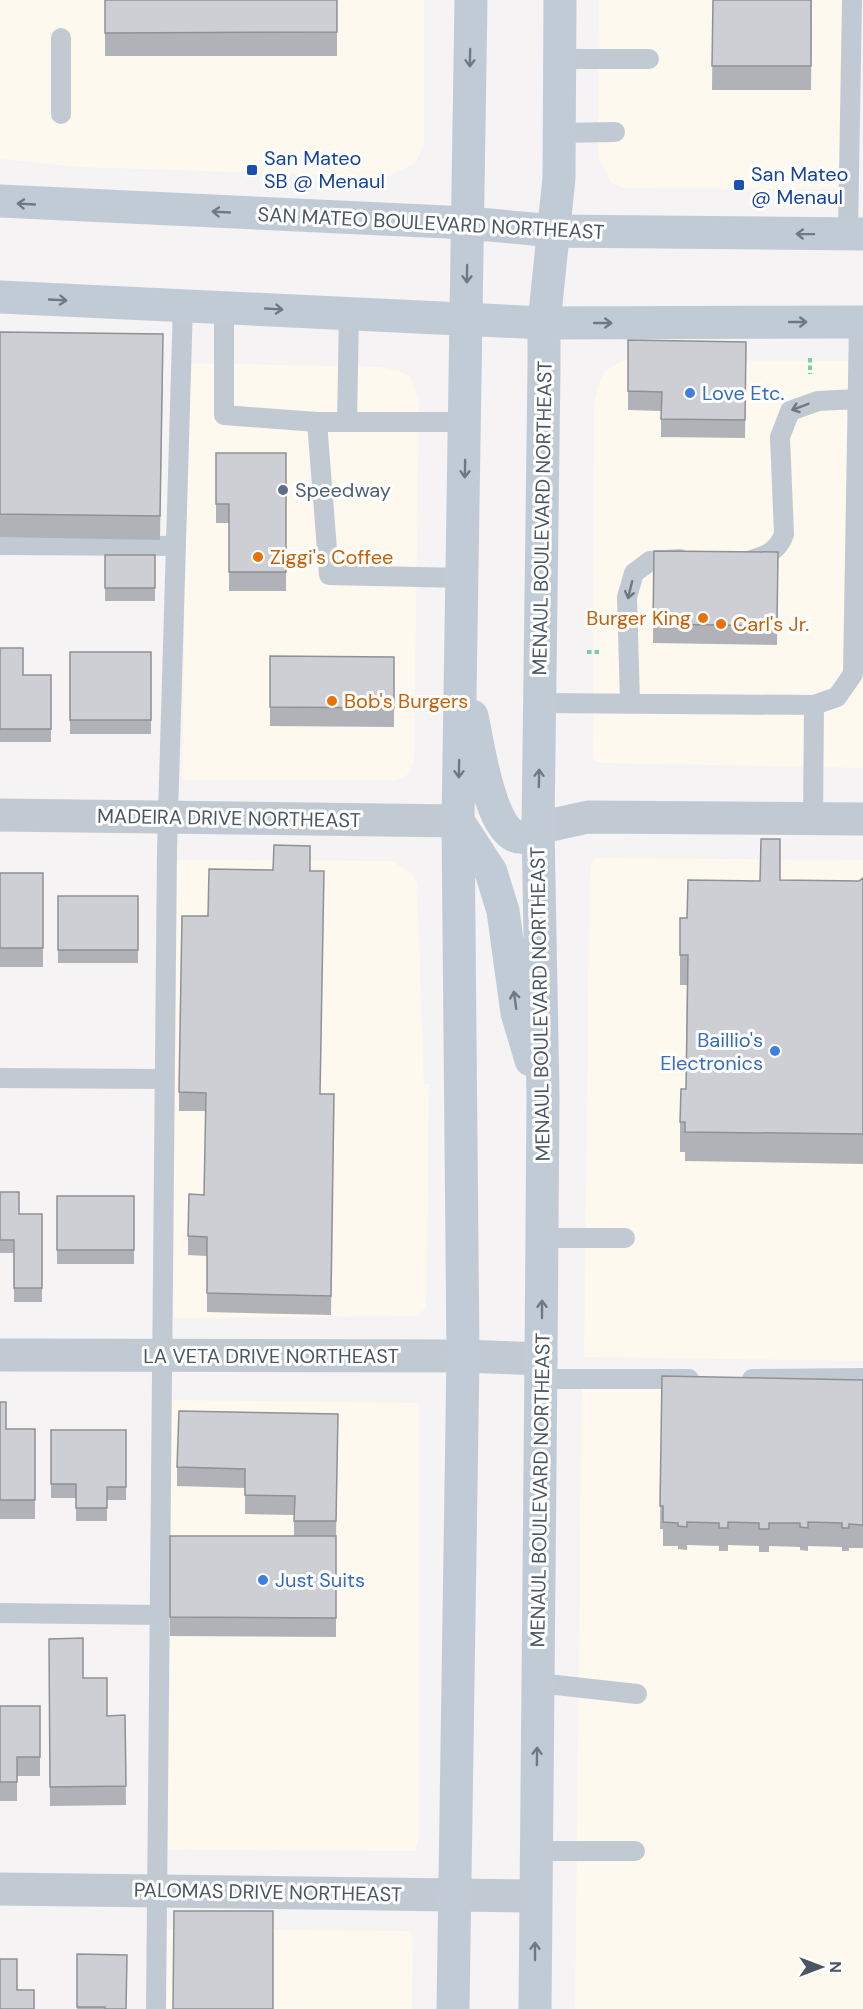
<svg xmlns="http://www.w3.org/2000/svg" width="863" height="2009" font-family="'DM Sans',sans-serif">
  <style>
    .commercial { fill: #fdf9ef }
    .lines { fill: none; stroke-linecap: round; stroke-linejoin: round }
    .path { stroke: #7ad0a6; stroke-width: 4; stroke-dasharray: 4.5 3; stroke-linecap: butt }
    .service { stroke: #c1cad2; stroke-width: 20 }
    .minor { stroke: #c1cad2; stroke-width: 33 }
    .secondary { stroke: #c1cbd6; stroke-width: 33 }
    .wall { fill: #b0b2b7 }
    .building { fill: #cdcfd5; stroke: #909195; stroke-width: 1.5 }
    .oneway { stroke: #6e7984 }
    .oneway2 { stroke: #6e7983 }
    .transit-dot { fill: #1a4fb4; stroke: #fff; stroke-width: 2 }
    .shop-dot { fill: #3f7fe0; stroke: #fff; stroke-width: 2 }
    .service-dot { fill: #5c6f8a; stroke: #fff; stroke-width: 2 }
    .food-dot { fill: #e8710a; stroke: #fff; stroke-width: 2 }
    .labels { text-anchor: middle; dominant-baseline: central; stroke-width: 6; stroke-linejoin: round; paint-order: stroke }
    .transit-label { font-size: 20px; fill: #164399; stroke: #fff; text-anchor: start }
    .street-label { font-size: 20px; fill: #4a5661; stroke: #fff }
    .shop-label { font-size: 20px; fill: #366cbe; stroke: #fff; text-anchor: start }
    .service-label { font-size: 20px; fill: #4e5e75; stroke: #fff; text-anchor: start }
    .food-label { font-size: 20px; fill: #c56008; stroke: #fff; text-anchor: start }
  </style>
  <rect width="100%" height="100%" fill="#f5f3f3"/>
  <path class="commercial" d="M0,0H424V143L421,152L414,164L387,177L79,167L0,159Z
    M599,0H846L847,189L622,188L611,182L598,157Z
    M624,360L863,361V768L603,763L593,760L594,403L598,386L605,371Z
    M186,363L381,367L400,371L410,377L419,398L414,761L409,774L396,780H183Z
    M596,858L863,860V1361L584,1357L590,866Z
    M174,860L392,861L412,874L417,884L424,1084H429L426,1308L417,1316L174,1318Z
    M582,1386L863,1387V2009H575Z
    M171,1400L419,1403V1838L415,1851L167,1850Z
    M167,1929L410,1931L413,1939L412,2009H166Z"/>
  <g class="lines">
    <path class="path" d="M810,358V374
      M587,652H602"/>
    <path class="service" d="M61,38V114
      M559,59H649
      M559,133L615,132
      M848,234L852,0
      M224,307V415L317,422L329,575L463,578
      M317,422H466
      M347,422L349,313
      M0,545L176,546
      M748,561C765,556 778,552 784,534L780,437L790,411L818,401L858,399
      M540,703L814,705L837,697L853,674L859,321
      M630,703L627,597L634,573L650,561L680,559
      M813,819L814,705
      M0,1078L165,1079
      M542,1238H625
      M541,1379H689
      M752,1379L863,1378
      M0,1613L160,1615
      M538,1683L637,1694
      M536,1851H635
      M156,2009L167,850L183,304"/>
    <path class="minor" d="M0,815L458,821
      M538,828L588,817L863,819
      M0,1355L463,1356L541,1359
      M0,1889L535,1896"/>
    <path class="secondary" d="M0,201L468,223L554,231L863,234
      M0,297L544,323L863,322
      M472,716C478,740 494,873 538,828
      M458,821L491,872L503,911L517,1013L531,1060
      M453,2009L463,1356L458,821L471,0
      M535,2009L541,1359L543,1096L538,828L544,367V323L559,178L560,0"/>
  </g>
  <path class="wall" d="M105,0H337V56H105Z
    M713,0H812L811,90H712Z
    M0,332L163,357L160,540L0,537Z
    M628,340L746,342L745,438L661,437V411L628,410Z
    M216,453H286V591H229V523H216Z
    M654,551L778,552L777,645L653,643Z
    M105,555H155V601H105Z
    M0,648L23,675H51V742H0Z
    M70,652H151V734H70Z
    M270,656L394,657V727L270,726Z
    M0,873H43V967H0Z
    M863,878V1164L685,1161V1152H680V1122L686,1089L687,985H680V955L687,918L760,881L780,880L859,881Z
    M58,896H138V963H58Z
    M208,916L320,1094H334L331,1315L207,1312V1256L188,1255V1236L204,1195L206,1111H179V1092Z
    M0,1192L19,1214H42V1302H14V1253H0Z
    M57,1196H134V1264H57Z
    M662,1376L863,1380V1548H849V1551H842V1547L808,1546V1551L800,1550V1547L769,1546V1552H759V1546L728,1545V1551H719V1546L687,1545V1550L678,1549V1546H663V1529H660Z
    M0,1402L6,1429H35V1519H0Z
    M338,1414L336,1540V1637L170,1636V1536H294V1515L245,1514V1488L177,1486V1467Z
    M51,1430H126V1500H107V1521H76V1498H51Z
    M49,1639L83,1678L107,1716L125,1715L126,1805L50,1806Z
    M0,1706H40V1776H17V1801H0Z
    M77,1954L126,2009H77Z"/>
  <path class="building" d="M105,0H337V32L105,33Z
    M713,0H811V66H712Z
    M0,332L163,334L160,516L0,514Z
    M628,340L746,342L745,420L661,419L662,392L628,391Z
    M216,453H286V572H229V504H216Z
    M654,551L778,552L777,626L653,624Z
    M105,555H155V588H105Z
    M0,648H23V675H51V729H0Z
    M70,652H151V720H70Z
    M270,656L394,657V708L270,707Z
    M761,839H780V880L859,881L863,878V1134L685,1132V1122H680L681,1089H686L688,955H680V918H687L688,880L760,881Z
    M274,845L310,846V871H324L320,1094H334L331,1296L207,1293V1237L188,1236L189,1194L204,1195L206,1093L179,1092L182,916H208L209,869L273,870Z
    M0,873H43V948H0Z
    M58,896H138V950H58Z
    M0,1192H19V1214H42V1288H14V1240H0Z
    M57,1196H134V1250H57Z
    M662,1376L863,1380V1525L849,1524V1528H842V1523L808,1522V1528L800,1527V1523H769V1529H759V1523L728,1522V1528H719V1523L687,1522V1527L678,1526V1523L663,1522V1506H660Z
    M0,1402H6V1429H35V1500H0Z
    M179,1411L338,1414L336,1521H294L295,1496L245,1495V1469L177,1467Z
    M51,1430H126V1487H107V1508H76V1484H51Z
    M170,1536H336V1618L170,1617Z
    M83,1638V1678H107V1716L125,1715L126,1786L50,1787L49,1639Z
    M0,1706H40V1757H17V1782H0Z
    M174,1911H273V2009H173Z
    M77,1954L127,1955L126,2009H105V2007H77Z
    M0,1959H17V1990H34V2009H0Z"/>
  <defs><path id="oneway-shaft" d="M-6 0H5M1.5-3L5.5 0L1.5 3" fill="none" stroke-width="1.6" stroke-linecap="round" stroke-linejoin="round" transform="scale(1.5)"/></defs>
  <g class="oneway">
    <use href="#oneway-shaft" transform="translate(470 58) rotate(91)"/>
    <use href="#oneway-shaft" transform="translate(26 204) rotate(-177)"/>
    <use href="#oneway-shaft" transform="translate(221 212) rotate(-177)"/>
    <use href="#oneway-shaft" transform="translate(805 234) rotate(-179)"/>
    <use href="#oneway-shaft" transform="translate(467 274) rotate(91)"/>
    <use href="#oneway-shaft" transform="translate(58 300) rotate(3)"/>
    <use href="#oneway-shaft" transform="translate(274 309) rotate(3)"/>
    <use href="#oneway-shaft" transform="translate(798 322)"/>
    <use href="#oneway-shaft" transform="translate(603 323)"/>
    <use href="#oneway-shaft" transform="translate(465 469) rotate(91)"/>
    <use href="#oneway-shaft" transform="translate(459 769) rotate(91)"/>
    <use href="#oneway-shaft" transform="translate(539 778) rotate(-89)"/>
    <use href="#oneway-shaft" transform="translate(515 1000) rotate(-98)"/>
    <use href="#oneway-shaft" transform="translate(542 1309) rotate(-90)"/>
    <use href="#oneway-shaft" transform="translate(537 1756) rotate(-89)"/>
    <use href="#oneway-shaft" transform="translate(535 1951) rotate(-90)"/>
  </g>
  <g class="oneway2">
    <use href="#oneway-shaft" transform="translate(800 407) rotate(159)"/>
    <use href="#oneway-shaft" transform="translate(630 590) rotate(104)"/>
  </g>
  <g class="transit-dot">
    <rect x="246" y="164" width="12" height="12" rx="3"/>
    <rect x="733" y="179" width="12" height="12" rx="3"/>
  </g>
  <g class="shop-dot">
    <circle cx="690" cy="393" r="6"/>
    <circle cx="775" cy="1051" r="6"/>
    <circle cx="263" cy="1580" r="6"/>
  </g>
  <circle class="service-dot" cx="283" cy="490" r="6"/>
  <g class="food-dot">
    <circle cx="258" cy="557" r="6"/>
    <circle cx="703" cy="618" r="6"/>
    <circle cx="721" cy="624" r="6"/>
    <circle cx="332" cy="701" r="6"/>
  </g>
  <g class="labels">
    <g class="transit-label">
      <text x="264" y="158">San Mateo<tspan x="264" dy="23">SB @ Menaul</tspan></text>
      <text x="751" y="174">San Mateo<tspan x="751" dy="23">@ Menaul</tspan></text>
    </g>
    <g class="street-label">
      <text transform="translate(431 223) rotate(3)">SAN MATEO BOULEVARD NORTHEAST</text>
      <text transform="translate(542 518) rotate(-89)">MENAUL BOULEVARD NORTHEAST</text>
      <text transform="translate(229 818) rotate(1)">MADEIRA DRIVE NORTHEAST</text>
      <text transform="translate(540 1004) rotate(-91)">MENAUL BOULEVARD NORTHEAST</text>
      <text x="271" y="1356">LA VETA DRIVE NORTHEAST</text>
      <text transform="translate(540 1490) rotate(-89)">MENAUL BOULEVARD NORTHEAST</text>
      <text transform="translate(268 1892) rotate(1)">PALOMAS DRIVE NORTHEAST</text>
    </g>
    <g class="shop-label">
      <text x="702" y="393">Love Etc.</text>
      <text x="763" y="1040" text-anchor="end">Baillio's<tspan x="763" dy="23">Electronics</tspan></text>
      <text x="275" y="1580">Just Suits</text>
    </g>
    <g class="service-label">
      <text x="295" y="490">Speedway</text>
    </g>
    <g class="food-label">
      <text x="270" y="557">Ziggi's Coffee</text>
      <text x="691" y="618" text-anchor="end">Burger King</text>
      <text x="733" y="624">Carl's Jr.</text>
      <text x="344" y="701">Bob's Burgers</text>
    </g>
  </g>
  <g transform="translate(821 1967) rotate(90)" stroke="#ffffff" stroke-width="4.5" paint-order="stroke">
  <path d="M0-4.5L10 22L0 15L-10 22Z" fill="#4a5661"/>
  <text y="-9" font-size="16" font-weight="bold" text-anchor="middle" fill="#4a5661">N</text>
  </g>
</svg>
